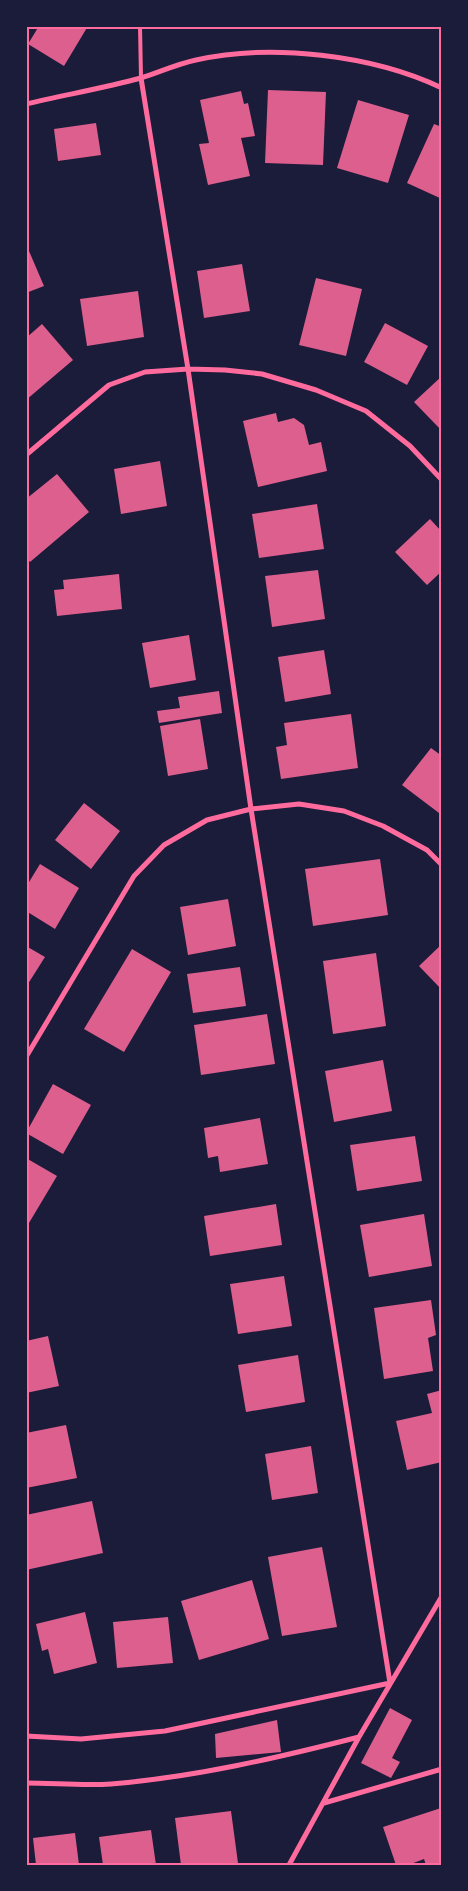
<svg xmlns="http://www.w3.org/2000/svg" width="468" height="1891" font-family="Helvetica,sans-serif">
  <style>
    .building { fill: #dd5f8e }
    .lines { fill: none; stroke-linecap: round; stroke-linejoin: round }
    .service { stroke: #ff6b9d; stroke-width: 4 }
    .minor { stroke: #ff6b9d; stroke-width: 5 }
    .neatline { fill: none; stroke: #ff6b9d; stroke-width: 2 }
  </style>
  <rect width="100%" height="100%" fill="#1b1b3a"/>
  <path class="building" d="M39,26H88L64,66L28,44Z
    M268,90L326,92L323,165L265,163Z
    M241,91L244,104L248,103L255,136L241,138L250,176L208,185L199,144L209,143L200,100Z
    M358,100L409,115L388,183L337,168Z
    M96,123L101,155L58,161L54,129Z
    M434,124L442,127V199L407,183Z
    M26,244L44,286L26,293Z
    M242,264L250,311L204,318L197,271Z
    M316,278L362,289L346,356L299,345Z
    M138,291L144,337L87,346L80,299Z
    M385,323L428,346L407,385L364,362Z
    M42,324L73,360L26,400V338Z
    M442,376V431L414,402Z
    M276,413L278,422L294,418L304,425L309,445L321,442L327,471L258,487L243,421Z
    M160,461L167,506L121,514L114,469Z
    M57,474L89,512L30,562L26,557V499Z
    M317,504L324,549L259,558L252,514Z
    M430,519L442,532V571L427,585L395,552Z
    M318,570L325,619L272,627L265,576Z
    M119,574L122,609L57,616L54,590L64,589L63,580Z
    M189,635L196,680L150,688L142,643Z
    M324,650L331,694L285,702L278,657Z
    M219,691L222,713L159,723L157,711L180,708L178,697Z
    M351,714L358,768L281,779L276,747L287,745L284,723Z
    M200,719L208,769L168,776L160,726Z
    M431,748L442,756V809L439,813L402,785Z
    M84,803L120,831L91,869L55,840Z
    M380,859L388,915L313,926L305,869Z
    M40,864L79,888L55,929L26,911V887Z
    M228,899L236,946L188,955L180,907Z
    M442,944V990L419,966Z
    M26,946L45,957L26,987Z
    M132,949L171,972L124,1052L84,1029Z
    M376,953L386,1026L333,1034L323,961Z
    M240,967L246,1006L193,1013L187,974Z
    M267,1014L275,1064L201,1075L194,1025Z
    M383,1060L392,1111L334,1122L325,1071Z
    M53,1084L91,1105L63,1154L26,1133Z
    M260,1118L268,1164L220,1172L218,1156L208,1158L204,1128Z
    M415,1136L422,1181L357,1191L350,1145Z
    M26,1158L57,1176L26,1228Z
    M276,1204L282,1245L210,1256L204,1216Z
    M424,1214L432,1266L369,1277L360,1225Z
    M284,1276L292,1326L238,1334L230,1284Z
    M431,1300L436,1335L428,1338L433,1371L384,1379L374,1308Z
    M48,1336L59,1386L26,1393V1341Z
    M298,1355L305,1402L246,1412L238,1365Z
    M442,1390V1462L407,1470L396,1421L432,1413L427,1394Z
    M66,1425L77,1478L26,1488V1433Z
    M311,1446L318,1493L272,1500L265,1454Z
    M92,1501L103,1553L26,1570V1515Z
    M322,1547L337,1627L282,1636L268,1557Z
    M252,1580L269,1639L199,1660L181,1601Z
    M85,1612L97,1663L54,1674L48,1649L42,1651L36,1624Z
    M168,1617L173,1663L117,1668L113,1622Z
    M390,1708L412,1720L392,1758L400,1762L391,1778L361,1763Z
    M277,1720L281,1752L216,1758L215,1734Z
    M441,1808L442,1865H426L424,1859L408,1865H396L383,1827Z
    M231,1811L238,1863L181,1865L175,1818Z
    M151,1830L156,1865H103L99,1837Z
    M75,1833L79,1865H36L33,1838Z"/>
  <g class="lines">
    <path class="service" d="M140,26L141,78"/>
    <path class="minor" d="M26,104C64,95 104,88 141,78C160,72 177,64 196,60C271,43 373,55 442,88
      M26,455L109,385L145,372L188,369L225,370L262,374L316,390L366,411L410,446L442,480
      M26,1057L134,876L164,845L207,820L251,809L299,804L344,811L383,826L427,850L442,865
      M26,1736L81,1739L165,1731L390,1683L251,809L188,369L141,78
      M26,1783C54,1783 83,1786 111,1784C195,1777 277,1758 359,1737
      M324,1803L442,1769
      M289,1865L359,1737L442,1596"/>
  </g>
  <rect width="468" height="1891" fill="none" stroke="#1b1b3a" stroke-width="55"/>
  <rect x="28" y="28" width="412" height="1836" class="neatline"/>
</svg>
